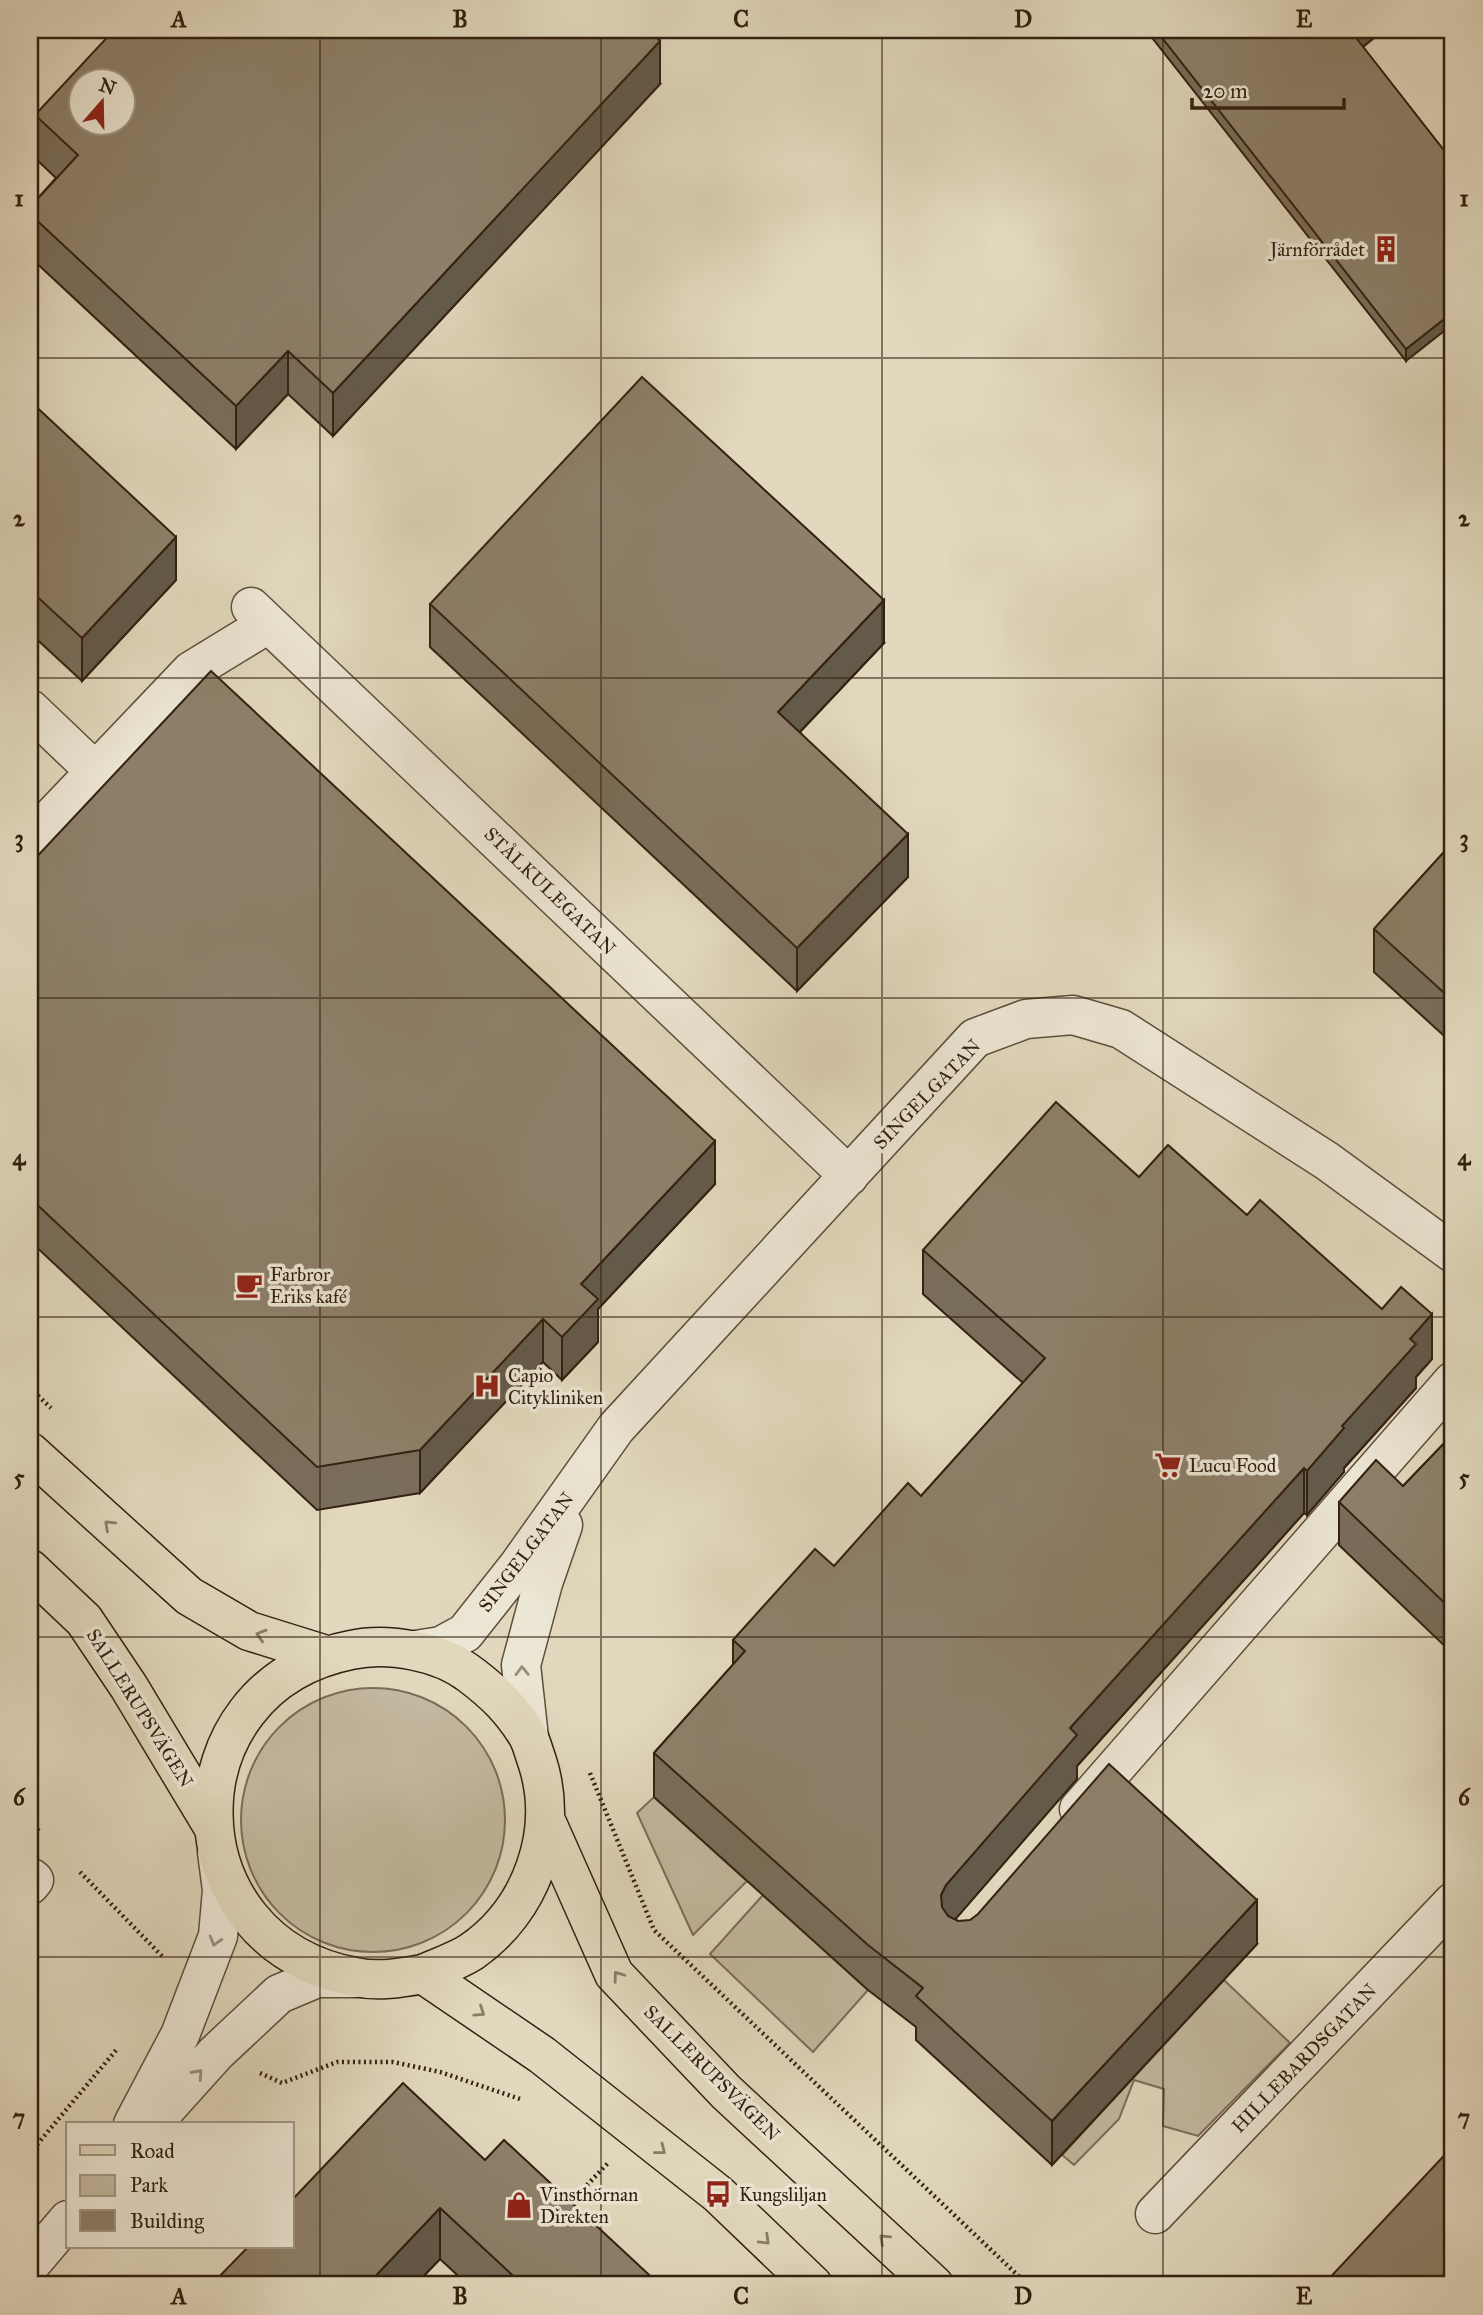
<svg xmlns="http://www.w3.org/2000/svg" width="1483" height="2315" font-family="'IM FELL Great Primer',serif">
  <style>
    .green { fill: #c3b9a0; stroke: #7b6c58; stroke-width: 2 }
    .lines { fill: none; stroke-linecap: round; stroke-linejoin: round }
    .minor-casing { stroke: #5e4e3b; stroke-width: 41 }
    .major-casing { stroke: #332010; stroke-width: 41 }
    .path { stroke: #332010; stroke-width: 4.5; stroke-dasharray: 2 3.5; stroke-linecap: butt }
    .minor { stroke: #ece6d4; stroke-width: 38 }
    .major { stroke: #e1d8bd; stroke-width: 38 }
    .wall { fill: #796e5b; stroke: #332010; stroke-width: 2 }
    .shaded-wall { fill: #635a4a; stroke: #332010; stroke-width: 2 }
    .building { fill: #8d806a; stroke: #332010; stroke-width: 2; fill-rule: evenodd }
    .oneway { stroke: #8a7c66 }
    .oneway2 { stroke: #998d7c }
    .grid { fill: none; stroke: #332010; stroke-width: 2; stroke-opacity: 0.55 }
    .labels { text-anchor: middle; dominant-baseline: central; stroke-width: 7; stroke-linejoin: round; paint-order: stroke }
    .poi-label { font-size: 19px; fill: #332010; stroke: #ece6d4; text-anchor: start }
    .street-label { font-size: 19px; fill: #332010; stroke: #ece6d4 }
    .neatline { fill: none; stroke: #332010; stroke-width: 2.5 }
    .grid-label { font-size: 23px; text-anchor: middle; font-weight: bold; fill: #332010 }
  </style>
  <rect width="100%" height="100%" fill="#e1d8bd"/>
  <filter id="stains"><feTurbulence type="fractalNoise" baseFrequency=".00286" numOctaves="4"/><feColorMatrix values="0 0 0 0 .2 0 0 0 0 .09 0 0 0 0 .02 0 0 0 .5 -.17"/></filter>
  <radialGradient id="worn" r=".72"><stop offset=".6" stop-color="#630" stop-opacity="0"/><stop offset="1" stop-color="#630" stop-opacity=".3"/></radialGradient>
  <path class="green" d="M241 1820a132 132 0 1 1 264 0a132 132 0 1 1-264 0Z
    M654,1797L747,1881L693,1935L637,1813Z
    M763,1895L868,1990L813,2052L710,1954Z
    M1224,1980L1290,2043L1198,2136L1163,2126L1164,2089L1134,2080L1119,2119L1074,2165L1062,2155Z"/>
  <g class="lines">
    <defs>
      <path id="minor" d="M251,607L849,1176
        M30,709L95,771
        M30,840L191,671L268,624
        M416,1650L441,1646L465,1633L518,1566L616,1428L975,1038L1026,1019L1073,1015L1121,1029L1327,1161L1453,1253
        M529,1738L521,1665L543,1583L563,1525
        M1079,1809L1453,1381
        M30,1877L34,1880L30,1885
        M133,2124L180,2035L218,1936L222,1890L217,1852
        M152,2124L216,2053L279,1994L317,1978H357
        M1155,2214L1453,1902
        M30,2265L68,2220"/>
      <path id="major" d="M30,1452L189,1596L249,1631L326,1655
        M30,1569L84,1620L129,1687L212,1825
        M546,1821L614,1974L726,2092L934,2285
        M423,1974C439,1967 457,1961 471,1952C532,1910 560,1831 537,1761C534,1753 532,1744 528,1736C511,1709 496,1694 471,1675C440,1651 388,1642 351,1650C165,1687 169,1943 355,1977C378,1982 401,1978 423,1974L542,2055L718,2194L813,2285"/>
    </defs>
    <use href="#minor" class="minor-casing"/>
    <use href="#major" class="major-casing"/>
    <path class="path" d="M30,1388L51,1408
      M590,1773L654,1930L1028,2285
      M30,1822L39,1831
      M80,1872L162,1956
      M260,2073L282,2083L337,2062H393L440,2072L520,2099
      M30,2153L117,2049
      M568,2205L608,2163"/>
    <use href="#minor" class="minor"/>
    <use href="#major" class="major"/>
  </g>
  <path class="wall" d="M1146,30H1384L1363,47L1453,162L1406,361Z
    M660,84L333,436L288,394L236,449L30,257V207L56,178L35,158V115Z
    M30,401L176,580L82,681L30,633Z
    M430,604L884,643L800,732L908,877L797,991L430,647Z
    M1453,842V1044L1374,972V929Z
    M30,864L715,1184L598,1309V1342L562,1380L543,1362L420,1493L317,1510L30,1241Z
    M1139,1177L1247,1215L1432,1359L1416,1377V1388L1344,1468V1472L1307,1515L1304,1513L1077,1766V1779L955,1919L958,1921L1257,1944L1052,2165L916,2040V2027L868,1990L654,1797V1753L733,1665V1640L834,1566L921,1496L1023,1383L923,1294V1250Z
    M1453,1434V1654L1339,1545V1502L1403,1486Z
    M485,2160L660,2285H468L440,2259L415,2285H211Z"/>
  <path class="shaded-wall" d="M1369,30H1384L1357,51V39Z
    M660,41V84L333,436V393Z
    M1453,312V324L1406,361V349Z
    M288,351V394L236,449V406Z
    M176,537V580L82,681V638Z
    M884,600V643L778,755V712Z
    M908,834V877L797,991V948Z
    M715,1141V1184L598,1309V1342L562,1380V1337L581,1284Z
    M1432,1314V1359L1416,1377V1388L1344,1468V1472L1307,1515V1471L1410,1339Z
    M543,1319V1362L420,1493V1450Z
    M1304,1468V1513L1077,1766V1779L946,1930L941,1939V1895L946,1885L1070,1728Z
    M1257,1900V1944L1052,2165V2121Z
    M440,2208V2259L415,2285H367Z"/>
  <path class="building" d="M114,30H649L660,41L333,393L288,351L236,406L30,214V207L78,155L35,115ZM80,80H122V122H80Z
    M1156,30H1369L1357,39L1453,162V312L1406,349Z
    M642,377L884,600L778,712L908,834L797,948L430,604Z
    M30,401L176,537L82,638L30,590Z
    M211,671L715,1141L581,1284L598,1299L562,1337L543,1319L420,1450L317,1467L30,1198V864Z
    M1453,842V1001L1374,929Z
    M1056,1102L1139,1177L1168,1145L1247,1215L1260,1200L1382,1309L1401,1287L1432,1314L1410,1339L1416,1344L1342,1426L1344,1428L1307,1471L1304,1468L1070,1728L1077,1735L946,1885L941,1895L942,1907L948,1916L958,1921L970,1920L978,1914L1109,1764L1257,1900L1052,2121L916,1996L923,1988L868,1945L654,1753L745,1651L733,1640L815,1549L834,1566L908,1483L921,1496L1045,1358L923,1250Z
    M1453,1434V1611L1339,1502L1376,1460L1403,1486Z
    M403,2083L485,2160L504,2140L660,2285H523L440,2208L367,2285H211L248,2247H292V2200Z
    M1453,2146V2284L1452,2285H1323Z"/>
  <defs><path id="oneway-chevron" d="M-2-3.5L2.5 0L-2 3.5" fill="none" stroke-width="1.6" stroke-linecap="round" stroke-linejoin="round" transform="scale(1.75)"/></defs>
  <g class="oneway">
    <use href="#oneway-chevron" transform="translate(109 1525) rotate(-137)"/>
    <use href="#oneway-chevron" transform="translate(261 1635) rotate(-163)"/>
    <use href="#oneway-chevron" transform="translate(618 1976) rotate(-126)"/>
    <use href="#oneway-chevron" transform="translate(480 2012) rotate(34)"/>
    <use href="#oneway-chevron" transform="translate(661 2150) rotate(38)"/>
    <use href="#oneway-chevron" transform="translate(884 2239) rotate(-137)"/>
    <use href="#oneway-chevron" transform="translate(765 2240) rotate(44)"/>
  </g>
  <g class="oneway2">
    <use href="#oneway-chevron" transform="translate(522 1671) rotate(-91)"/>
    <use href="#oneway-chevron" transform="translate(215 1941) rotate(107)"/>
    <use href="#oneway-chevron" transform="translate(198 2074) rotate(-48)"/>
  </g>
  <path class="grid" d="M320,30V2285M601,30V2285M882,30V2285M1163,30V2285M30,358H1453M30,678H1453M30,998H1453M30,1317H1453M30,1637H1453M30,1957H1453"/>
  <defs>
    <symbol id="building-bare" viewBox="-9 -9 18 18"><path d="M-4-6H4V6H1V3H-1V6H-4ZM-2.5-4.3h1.7v1.8h-1.7ZM.8-4.3h1.7v1.8H.8ZM-2.5-1h1.7V.8h-1.7ZM.8-1h1.7V.8H.8Z" fill="#8f2418" stroke="#ece6d4" stroke-width="2.5" paint-order="stroke"/></symbol>
    <symbol id="cafe-bare" viewBox="-9 -9 18 18"><path d="M-5.5-4.5H6V0H3Q3 3.5 0 3.5H-2.5Q-5.5 3.5-5.5 0ZM3-3.2v2h1.7v-2ZM-6 4.5H4V6H-6Z" fill="#8f2418" stroke="#ece6d4" stroke-width="2.5" paint-order="stroke"/></symbol>
    <symbol id="hospital-bare" viewBox="-9 -9 18 18"><path d="M-5-5h3v3.5h4V-5h3V5h-3V1.5h-4V5h-3Z" fill="#8f2418" stroke="#ece6d4" stroke-width="2.5" paint-order="stroke"/></symbol>
    <symbol id="supermarket-bare" viewBox="-9 -9 18 18"><path d="M-6-5.5h2.5l.6 2H6L4.5 2H-2.5L-4.4-4H-6ZM-1.5 3.2a1.3 1.3 0 1 0 .1 0ZM3 3.2a1.3 1.3 0 1 0 .1 0Z" fill="#8f2418" stroke="#ece6d4" stroke-width="2.5" paint-order="stroke"/></symbol>
    <symbol id="bus-bare" viewBox="-9 -9 18 18"><path d="M-5-6H5V4H4V6H2V4H-2V6H-4V4H-5ZM-3.5-4V0h7V-4ZM-3.5 1.2v1.5H-2V1.2ZM2 1.2v1.5H3.5V1.2Z" fill="#8f2418" stroke="#ece6d4" stroke-width="2.5" paint-order="stroke"/></symbol>
    <symbol id="shop-bare" viewBox="-9 -9 18 18"><path d="M-5-2.5h2.3a2.7 3.5 0 0 1 5.4 0H5L5.5 6h-11ZM-1.5-2.5h3a1.5 2.3 0 0 0-3 0Z" fill="#8f2418" stroke="#ece6d4" stroke-width="2.5" paint-order="stroke"/></symbol>
  </defs>
  <g fill-rule="evenodd">
    <use href="#building-bare" x="1367" y="230" width="38" height="38"/>
    <use href="#cafe-bare" x="230" y="1266" width="38" height="38"/>
    <use href="#hospital-bare" x="468" y="1367" width="38" height="38"/>
    <use href="#supermarket-bare" x="1149" y="1446" width="38" height="38"/>
    <use href="#bus-bare" x="699" y="2175" width="38" height="38"/>
    <use href="#shop-bare" x="500" y="2186" width="38" height="38"/>
  </g>
  <g class="labels">
    <g class="poi-label">
      <text x="1365" y="249" text-anchor="end">Järnförrådet</text>
      <text x="270" y="1274">Farbror<tspan x="270" dy="22">Eriks kafé</tspan></text>
      <text x="508" y="1375">Capio<tspan x="508" dy="22">Citykliniken</tspan></text>
      <text x="1189" y="1465">Lucu Food</text>
      <text x="540" y="2194">Vinsthörnan<tspan x="540" dy="22">Direkten</tspan></text>
      <text x="739" y="2194">Kungsliljan</text>
    </g>
    <g class="street-label">
      <text transform="translate(550 891) rotate(44)">STÅLKULEGATAN</text>
      <text transform="translate(927 1094) rotate(-46)">SINGELGATAN</text>
      <text transform="translate(526 1552) rotate(-53)">SINGELGATAN</text>
      <text transform="translate(140 1708) rotate(58)">SALLERUPSVÄGEN</text>
      <text transform="translate(1304 2058) rotate(-46)">HILLEBARDSGATAN</text>
      <text transform="translate(712 2073) rotate(45)">SALLERUPSVÄGEN</text>
    </g>
  </g>
  <rect width="1483" height="2315" fill="none" stroke="#e1d8bd" stroke-width="77"/>
  <rect x="66" y="2122" width="228" height="126" fill="#ece6d4" stroke="#a29786" stroke-width="2"/>
  <rect x="80" y="2145" width="35" height="10" fill="#e1d8bd" stroke="#a29786" stroke-width="2"/>
  <text x="130" y="2158" font-size="21" fill="#332010">Road</text>
  <rect x="80" y="2175" width="35" height="21" fill="#c3b9a0" stroke="#a29786" stroke-width="2"/>
  <text x="130" y="2192" font-size="21" fill="#332010">Park</text>
  <rect x="80" y="2210" width="35" height="21" fill="#8d806a" stroke="#a29786" stroke-width="2"/>
  <text x="130" y="2228" font-size="21" fill="#332010">Building</text>
  <g transform="translate(102 102) rotate(20)"><circle r="33" fill="#ece6d4" stroke="#a29786" stroke-width="2"/>
  <path d="M0-5L12 26L0 18L-12 26Z" fill="#8f2418"/>
  <text y="-10" font-size="19" font-weight="bold" text-anchor="middle" fill="#332010">N</text>
  </g>
  <path d="M1192 98v10h152v-10" fill="none" stroke="#332010" stroke-width="3.5"/>
  <text x="1203" y="98" font-size="21" fill="#332010" stroke="#ece6d4" stroke-width="5" paint-order="stroke">20 m</text>
  <rect x="38" y="38" width="1406" height="2238" class="neatline"/>
  <g class="grid-label">
    <text x="179" y="27">A</text>
    <text x="460" y="27">B</text>
    <text x="741" y="27">C</text>
    <text x="1023" y="27">D</text>
    <text x="1304" y="27">E</text>
    <text x="19" y="206">1</text>
    <text x="1464" y="206">1</text>
    <text x="19" y="526">2</text>
    <text x="1464" y="526">2</text>
    <text x="19" y="846">3</text>
    <text x="1464" y="846">3</text>
    <text x="19" y="1165">4</text>
    <text x="1464" y="1165">4</text>
    <text x="19" y="1485">5</text>
    <text x="1464" y="1485">5</text>
    <text x="19" y="1805">6</text>
    <text x="1464" y="1805">6</text>
    <text x="19" y="2125">7</text>
    <text x="1464" y="2125">7</text>
    <text x="179" y="2304">A</text>
    <text x="460" y="2304">B</text>
    <text x="741" y="2304">C</text>
    <text x="1023" y="2304">D</text>
    <text x="1304" y="2304">E</text>
  </g>
  <rect width="100%" height="100%" filter="url(#stains)"/>
  <rect width="100%" height="100%" fill="url(#worn)"/>
</svg>
